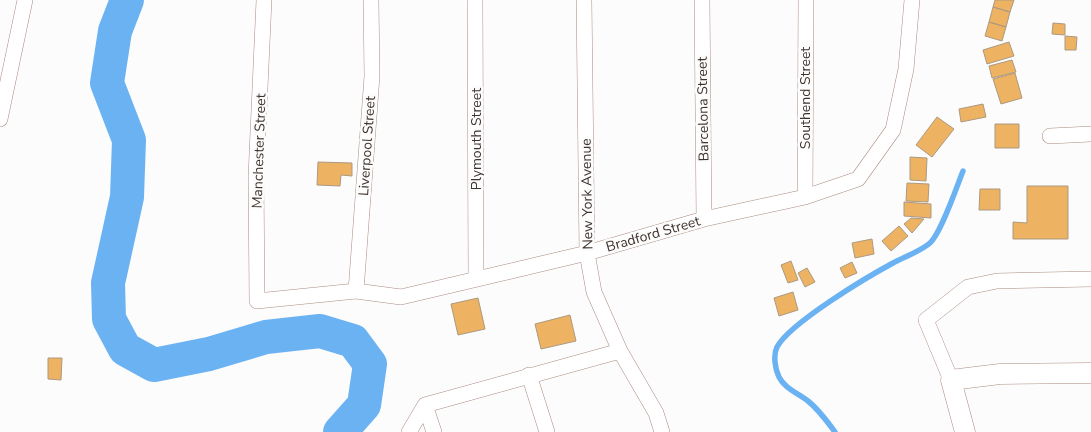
<svg xmlns="http://www.w3.org/2000/svg" width="1091" height="432" font-family="'Nunito Sans',sans-serif">
  <style>
    .lines { fill: none; stroke-linecap: round; stroke-linejoin: round }
    .stream { stroke: #6bb2f3; stroke-width: 5.5 }
    .river { stroke: #6bb2f3; stroke-width: 34 }
    .building { fill: #edb262; stroke: #ac9981 }
    .street-casing { stroke: #aa8c80; stroke-width: 16 }
    .secondary-casing { stroke: #aa8c80; stroke-width: 21 }
    .street { stroke: #fff; stroke-width: 15 }
    .secondary { stroke: #fff; stroke-width: 20 }
    .labels { text-anchor: middle; dominant-baseline: central; stroke-width: 5; stroke-linejoin: round; paint-order: stroke }
    .street-label { font-size: 14px; fill: #3f332e; stroke: #fcfcfc }
  </style>
  <rect width="100%" height="100%" fill="#fcfcfc"/>
  <g class="lines">
    <path class="stream" d="M835,432C827,421 818,409 808,401C798,393 785,389 779,377C775,369 773,355 777,347C790,323 867,277 893,263C904,257 921,251 930,243C941,233 957,186 963,171"/>
    <path class="river" d="M127,0L115,31L107,83L129,140L127,197L108,283L109,319L125,349L154,365L209,354L266,337L320,331L353,341L370,364L364,405L340,432"/>
  </g>
  <path class="building" d="M995,0H1014L1010,12L993,7Z
    M993,7L1010,12L1006,27L989,22Z
    M989,22L1006,27L1002,41L985,36Z
    M1053,23L1065,24V35L1052,34Z
    M1065,36L1077,37L1076,50H1065Z
    M1009,42L1014,56L987,64L983,50Z
    M1012,60L1016,72L992,78L989,66Z
    M1015,73L1022,98L1001,104L993,79Z
    M983,104L986,117L961,122L959,109Z
    M937,117L954,129L932,157L916,145Z
    M995,124H1019V148H995Z
    M910,157L927,158L926,181L910,180Z
    M318,162L352,163V176L341,175L340,186L317,185Z
    M907,183L929,184L928,202L906,201Z
    M1027,186H1068V239H1013V222L1027,223Z
    M980,189H1000V210H979Z
    M904,202L931,204V218L904,216Z
    M911,218L924,219L912,233L904,224Z
    M899,226L908,236L891,251L882,241Z
    M872,239L874,254L855,258L852,243Z
    M791,261L798,280L788,283L781,265Z
    M852,262L857,273L845,278L840,268Z
    M807,268L815,282L805,287L798,273Z
    M793,292L798,310L779,316L774,298Z
    M478,298L485,329L458,335L451,304Z
    M570,315L576,341L541,349L535,324Z
    M48,358H62L61,380L48,379Z"/>
  <g class="lines">
    <defs>
      <path id="street" d="M264,0L256,176L257,301L356,291L401,297L587,253L704,219L805,197L858,179L893,130L906,69L912,0
        M475,0L476,279
        M584,0L587,253L594,292L620,351L656,413L662,432
        M702,0L704,219
        M0,119L25,0
        M1050,136L1091,134
        M805,197L806,0
        M356,291L372,76L371,0
        M529,375L547,432
        M951,380L926,320L968,287L997,281L1091,279
        M425,405L434,432
        M409,432L425,405L620,351"/>
      <path id="secondary" d="M965,432L951,380L1000,374L1091,373"/>
    </defs>
    <use href="#street" class="street-casing"/>
    <use href="#secondary" class="secondary-casing"/>
    <use href="#street" class="street"/>
    <use href="#secondary" class="secondary"/>
  </g>
  <g class="labels">
    <g class="street-label">
      <text transform="translate(805 98) rotate(-90)">Southend Street</text>
      <text transform="translate(703 109) rotate(-91)">Barcelona Street</text>
      <text transform="translate(476 139) rotate(-90)">Plymouth Street</text>
      <text transform="translate(367 146) rotate(-86)">Liverpool Street</text>
      <text transform="translate(259 151) rotate(-88)">Manchester Street</text>
      <text transform="translate(587 194) rotate(-91)">New York Avenue</text>
      <text transform="translate(653 234) rotate(-16)">Bradford Street</text>
    </g>
  </g>
</svg>
